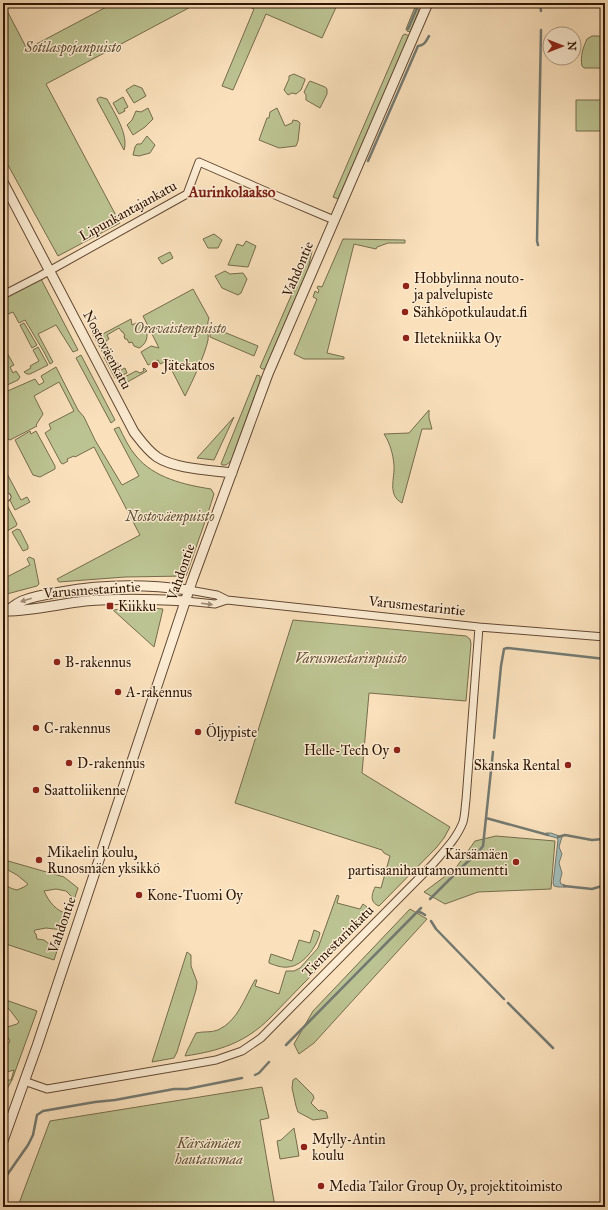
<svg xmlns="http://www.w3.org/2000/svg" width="608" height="1210" font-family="'IM FELL Great Primer',serif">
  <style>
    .green { fill: #bcc392; stroke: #766c4b; fill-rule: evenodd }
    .water { fill: #a1bcb9; stroke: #737971 }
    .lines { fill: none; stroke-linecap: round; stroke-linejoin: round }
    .stream { stroke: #737971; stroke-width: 2.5 }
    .minor-casing { stroke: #624832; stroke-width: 9 }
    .tertiary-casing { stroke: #624832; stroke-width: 11 }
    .minor { stroke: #fcecd3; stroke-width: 7 }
    .tertiary { stroke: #fcecd3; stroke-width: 9 }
    .oneway { fill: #a08b76 }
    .poi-dot { fill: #8f2418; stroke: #fcecd3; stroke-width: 1.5 }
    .labels { text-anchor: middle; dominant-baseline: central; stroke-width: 3; stroke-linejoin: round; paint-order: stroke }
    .park-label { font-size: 14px; font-style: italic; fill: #605236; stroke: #fcecd3 }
    .street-label { font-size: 14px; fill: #2f1504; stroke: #fcecd3 }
    .poi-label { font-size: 14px; fill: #2f1504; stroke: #fcecd3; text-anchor: start }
    .neighbourhood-label { font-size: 15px; font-weight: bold; fill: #7a1f14; stroke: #fcecd3 }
  </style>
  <rect width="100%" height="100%" fill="#fae1bc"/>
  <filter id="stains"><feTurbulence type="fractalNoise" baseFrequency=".005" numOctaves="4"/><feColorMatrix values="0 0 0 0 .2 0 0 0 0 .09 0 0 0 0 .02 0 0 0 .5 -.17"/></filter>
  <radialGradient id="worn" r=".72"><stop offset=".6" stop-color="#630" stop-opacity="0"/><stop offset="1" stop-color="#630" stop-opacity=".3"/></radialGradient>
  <path class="green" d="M3,3L27,49L112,4V3H198L46,84L120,223L58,256L3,156Z
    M240,3H338L322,38L266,14L233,90L222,86L254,9Z
    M415,7L419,10L410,32L407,31L406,29Z
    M405,34L409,36L338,199L333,197L403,35Z
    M592,36H598L605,38V67L604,68H584L582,66C580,56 583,48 587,39Z
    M294,74L305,79V80L301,90L296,94L292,93L288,95L284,90L289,79V76Z
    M310,81L325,87L327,89V94L320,108L306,100V95L304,92L309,82Z
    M134,85L142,88L146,96L134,103L126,90Z
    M100,97L107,99C114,112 129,135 124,150L97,100V99Z
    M123,97L128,107L124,109L125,111L119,114L113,103Z
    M576,100H605V131H576Z
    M148,108L153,119L145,127L133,135L127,125L132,120L136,111L141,112Z
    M277,108L285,126L292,123L293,120L298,121L300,123L298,141L296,146L279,148L259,140L267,118H269L270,112Z
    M147,136L155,145L150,153L139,156L133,155L135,147L137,144H141Z
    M214,234L222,240L218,248H208L203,239Z
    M343,239L405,240V243H388L377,247L376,249L354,244L327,353L344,357V359H304L294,354L317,299L313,297L315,291L318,293L319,290L317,288L318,286L322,287Z
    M246,241L256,246L248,267L228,265L237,244L243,246Z
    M311,250L312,251L308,269L266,367L265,369H262L260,367Z
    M170,252L173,258L162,264L158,258Z
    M225,271L230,274L243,273L247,279L241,293L238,295L222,288L215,276Z
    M41,279L78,350L73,352L56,325L38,334L53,362L50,364L44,352L25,320L19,323L13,312L8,314L7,313L3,314V299Z
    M193,289L209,318C206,327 209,332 208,340C205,355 192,382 185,396L167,361L160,364L158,360L148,365L141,352L151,346L159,348L143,316Z
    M131,319L132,325L136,323H140C149,329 150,342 139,348L134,346L132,342L129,343L127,339H125L124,336H125L123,332H122L119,328L107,335L109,339L106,341L108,347L106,351L103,353L92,333L94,332L97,337Z
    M211,322L214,328L258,346L254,356L210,337V328Z
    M24,323L37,345L32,348L20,325Z
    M3,346L14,365L10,367L13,373L16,371L20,377L18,380L3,387Z
    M38,347L48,365L30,374H27L24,372L31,368L30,366L39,361L33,350Z
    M81,355L115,420L111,423L76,358Z
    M107,356H110L113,363L117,362L121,370L125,368L127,373L115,378L104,357Z
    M56,367L78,410L84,417L95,440L122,485L139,476L114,429L119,427C124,437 129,448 136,456C154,478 185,485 211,489L214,494L207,516L186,576L125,577L59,582L57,579L140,535L94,447L75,457L74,456L67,459L68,461L63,464L61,463L45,433L51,429L49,424L74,411L59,382L34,396L43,414L36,425L37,426L10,440L4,437L7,444L3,446V393L35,379L39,385L44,382L41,376Z
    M144,368L147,371L122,385L119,380L136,371L140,373L144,371L143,369Z
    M257,375L260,376V381L231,461L226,465H222L221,464Z
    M429,410V418L432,429H422L402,503C387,495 395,478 394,465C393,454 390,443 384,434L409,433Z
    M234,417L214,460L197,458Z
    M30,431L31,434L36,431L55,466V469L40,477L33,475L15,440Z
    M3,466L21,500L27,497L30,502L15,510L3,487Z
    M3,503L7,505L17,524L16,526L7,531C9,518 3,515 3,503Z
    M17,529L20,530L28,546V549L23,551L12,532Z
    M29,557L34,559L39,584L37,586L3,595V579L30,565L27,559Z
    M139,607L163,609L154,647L113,610Z
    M293,620L466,636L470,639L471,644L466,701L369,693L362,773L450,827L444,838L436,848L379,906C369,902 372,894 375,887L381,888L390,856L384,853L382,850L235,803Z
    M496,836L555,841L551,889L478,892L445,904L424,892L455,869L475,841Z
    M8,861L64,877L78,888L54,960L3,943V862L6,864ZM8,870L17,875L28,884L24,887L17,890C4,887 2,882 6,871ZM56,889L66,891L73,898L70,911L68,914C56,911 49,902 44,891ZM46,928L63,930L58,945L49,944L44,940L37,939L36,934L34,932L35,930Z
    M337,895L339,896L337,903L360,909L363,904L367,907L370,915L270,1018C245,1043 219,1051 185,1056L187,1051L196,1033C203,1031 211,1033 218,1030C238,1021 245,997 255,980H257L255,986L279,994L286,971H294L300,968L318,948Z
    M410,909L427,919L314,1043L299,1054L294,1044L313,1011Z
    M314,930L319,932L320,933C317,947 303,966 288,967C282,968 274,965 269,963V961L271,954L292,961L299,940L310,943Z
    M187,952L191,955V966L197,982L196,990L177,1052L174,1058L152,1062Z
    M3,999L37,1011L12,1080L3,1096V1084L8,1080H11L14,1070L3,1073V1041L7,1043H9L10,1041L4,1031V1028L17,1024L19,1022L9,1009L3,1005Z
    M296,1078L313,1095L314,1098L311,1103L319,1111L321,1110L326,1112L328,1118L313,1120L298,1112L296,1106L292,1088L293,1080Z
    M262,1087L269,1118L260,1120L275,1207H16L18,1206L50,1121Z
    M294,1128L299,1156L280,1159L277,1141L281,1140Z"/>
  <path class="water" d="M546,833H551L562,837L559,847L562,854L559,863L562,873L560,881L561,884L565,885L566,887H558L554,886L553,883L558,840L557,838L546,835Z"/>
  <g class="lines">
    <path class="stream" d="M465,4H540L541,11
      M408,29L417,8
      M368,161L418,46C425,45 426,41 429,36
      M538,245L537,241L541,30
      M494,738L501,666L504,649L507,648L605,659
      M486,818L548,835
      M558,837L565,835L592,840L603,839
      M564,886L592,889L602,886
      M430,899L461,868L479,851L483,846L493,752
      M419,912L422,913L425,915
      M431,921L436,929L504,999
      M508,1003L553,1048
      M286,1045L421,908
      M255,1075L259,1073L269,1062
      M3,1188L7,1175L28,1145L33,1135L37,1115L43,1111L95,1102L115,1100L174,1089H187L242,1078"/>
    <defs>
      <path id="minor" d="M3,295L40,276L187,194L199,162L263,190L334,220
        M3,499L7,497
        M189,590L217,595L227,600L479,627L605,637
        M186,601L215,604L227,600
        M24,1081L47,1089L188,1065L216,1060L242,1051L261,1038L433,864C444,851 457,838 463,822C465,815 465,807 466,800L479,627"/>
      <path id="tertiary" d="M3,182L134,432C141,441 147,450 157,457C175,469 211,470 232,473
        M6,611C33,611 59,604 85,601C119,598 152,599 186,601
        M3,612C10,610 15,604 22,601C34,596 48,594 61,592C103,584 146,584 189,590
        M3,1141L37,1046L192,581L268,374L428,3"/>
    </defs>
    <use href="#minor" class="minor-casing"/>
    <use href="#tertiary" class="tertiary-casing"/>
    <use href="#minor" class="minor"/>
    <use href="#tertiary" class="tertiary"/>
  </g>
  <defs><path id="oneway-solid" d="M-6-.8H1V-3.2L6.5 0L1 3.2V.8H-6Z"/></defs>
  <g class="oneway">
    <use href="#oneway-solid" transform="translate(26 600) rotate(162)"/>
    <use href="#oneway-solid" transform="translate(207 604) rotate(7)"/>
  </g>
  <g class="poi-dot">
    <circle cx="406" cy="286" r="4"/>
    <circle cx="405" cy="312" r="4"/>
    <circle cx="406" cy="338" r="4"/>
    <circle cx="155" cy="365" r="4"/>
    <rect x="106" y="602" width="8" height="8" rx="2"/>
    <circle cx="57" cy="662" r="4"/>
    <circle cx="118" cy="692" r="4"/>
    <circle cx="36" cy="728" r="4"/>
    <circle cx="198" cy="732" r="4"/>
    <circle cx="397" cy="750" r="4"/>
    <circle cx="69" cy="763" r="4"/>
    <circle cx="568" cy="765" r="4"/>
    <circle cx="36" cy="790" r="4"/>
    <circle cx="39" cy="860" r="4"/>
    <circle cx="516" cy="862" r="4"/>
    <circle cx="139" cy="895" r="4"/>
    <circle cx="304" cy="1147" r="4"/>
    <circle cx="321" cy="1186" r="4"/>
  </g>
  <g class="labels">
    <g class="park-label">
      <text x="73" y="47">Sotilaspojanpuisto</text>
      <text x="180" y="328">Oravaistenpuisto</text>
      <text x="170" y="516">Nostoväenpuisto</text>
      <text x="351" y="658">Varusmestarinpuisto</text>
      <text x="209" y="1143">Kärsämäen<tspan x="209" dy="16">hautausmaa</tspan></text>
    </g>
    <g class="street-label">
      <text transform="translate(128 211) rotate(-29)">Lipunkantajankatu</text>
      <text transform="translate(298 269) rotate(-67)">Vahdontie</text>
      <text transform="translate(107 350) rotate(62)">Nostoväenkatu</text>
      <text transform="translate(181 572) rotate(-71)">Vahdontie</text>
      <text transform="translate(92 590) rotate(-4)">Varusmestarintie</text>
      <text transform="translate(417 606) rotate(6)">Varusmestarintie</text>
      <text transform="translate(62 925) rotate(-71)">Vahdontie</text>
      <text transform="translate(338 941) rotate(-45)">Tiemestarinkatu</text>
    </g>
    <g class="poi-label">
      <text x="414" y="278">Hobbylinna nouto-<tspan x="414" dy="16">ja palvelupiste</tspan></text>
      <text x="413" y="312">Sähköpotkulaudat.fi</text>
      <text x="414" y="338">Iletekniikka Oy</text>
      <text x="163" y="365">Jätekatos</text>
      <text x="118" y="606">Kiikku</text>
      <text x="65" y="662">B-rakennus</text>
      <text x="126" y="692">A-rakennus</text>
      <text x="44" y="728">C-rakennus</text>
      <text x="206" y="732">Öljypiste</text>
      <text x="389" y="750" text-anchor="end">Helle-Tech Oy</text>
      <text x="77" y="763">D-rakennus</text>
      <text x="560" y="765" text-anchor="end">Skanska Rental</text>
      <text x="44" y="790">Saattoliikenne</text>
      <text x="47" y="852">Mikaelin koulu,<tspan x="47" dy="16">Runosmäen yksikkö</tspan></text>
      <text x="508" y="854" text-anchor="end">Kärsämäen<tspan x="508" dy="16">partisaanihautamonumentti</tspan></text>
      <text x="147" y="895">Kone-Tuomi Oy</text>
      <text x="312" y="1139">Mylly-Antin<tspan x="312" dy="16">koulu</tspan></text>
      <text x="329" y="1186">Media Tailor Group Oy, projektitoimisto</text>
    </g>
    <g class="neighbourhood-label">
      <text x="232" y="192">Aurinkolaakso</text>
    </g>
  </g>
  <rect width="608" height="1210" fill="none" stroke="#fae1bc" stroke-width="16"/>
  <rect x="4" y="4" width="600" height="1202" fill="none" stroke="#2f1504" stroke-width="2"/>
  <rect x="8" y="8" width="592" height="1194" fill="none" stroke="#2f1504"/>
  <g transform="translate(562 46) rotate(90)"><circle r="19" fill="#fcecd3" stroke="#aa9680"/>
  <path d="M0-3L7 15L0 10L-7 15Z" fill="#8f2418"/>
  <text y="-6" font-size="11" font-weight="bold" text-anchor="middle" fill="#2f1504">N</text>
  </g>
  <rect width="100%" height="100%" filter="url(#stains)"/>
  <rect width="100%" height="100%" fill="url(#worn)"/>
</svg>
